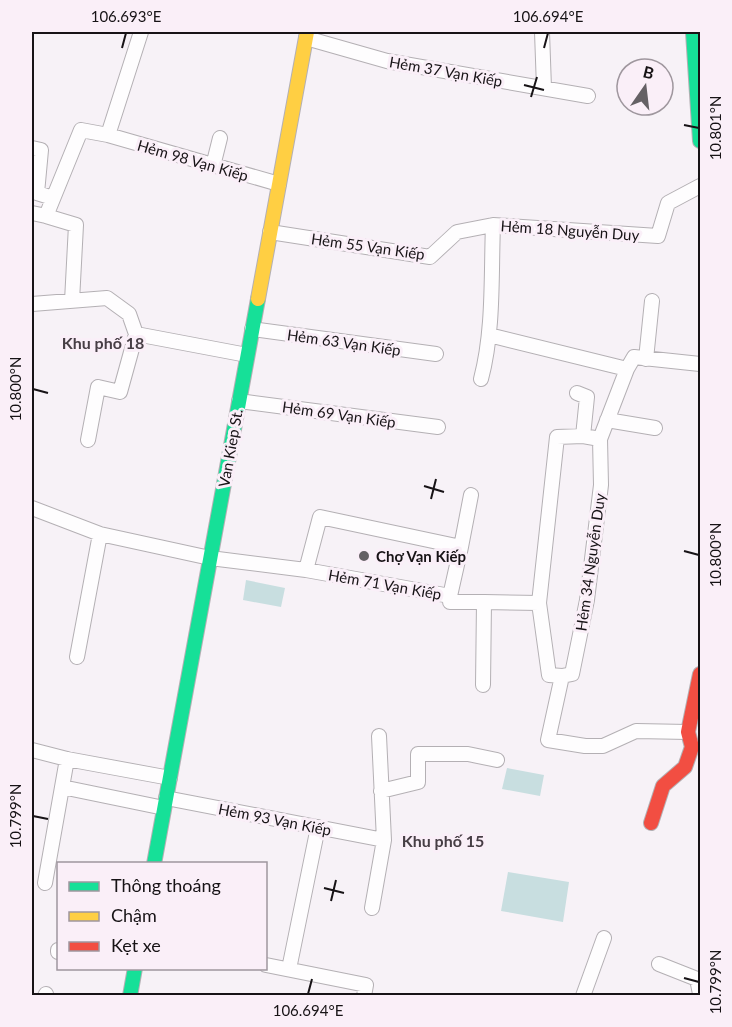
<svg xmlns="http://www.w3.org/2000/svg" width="732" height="1027" font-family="Lato,sans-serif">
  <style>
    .building { fill: #c8dee0 }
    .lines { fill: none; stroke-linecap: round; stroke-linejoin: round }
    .lane-casing { stroke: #b4b0b4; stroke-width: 16 }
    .fast-casing { stroke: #b4b0b4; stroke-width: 16 }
    .slow-casing { stroke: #b4b0b4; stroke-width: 16 }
    .jam-casing { stroke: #b4b0b4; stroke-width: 16 }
    .lane { stroke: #fefdfe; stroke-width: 14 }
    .fast { stroke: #16e098; stroke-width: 14 }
    .slow { stroke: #ffcf43; stroke-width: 14 }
    .jam { stroke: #f24e42; stroke-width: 14 }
    .ticks { fill: none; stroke: #171316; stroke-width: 2 }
    .poi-dot { fill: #656165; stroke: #faeff8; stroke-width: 2 }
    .labels { text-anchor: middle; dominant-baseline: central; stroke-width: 6; stroke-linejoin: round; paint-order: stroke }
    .street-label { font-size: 15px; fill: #171316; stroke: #faeff8 }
    .poi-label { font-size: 15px; font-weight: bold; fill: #171316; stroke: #faeff8; text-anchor: start }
    .neighbourhood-label { font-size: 16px; font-weight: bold; fill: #473e45; stroke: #faeff8 }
    .neatline { fill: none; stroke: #171316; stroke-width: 2 }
    .ticks-label { font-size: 15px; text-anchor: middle; fill: #171316 }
  </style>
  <rect width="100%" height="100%" fill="#f7f2f7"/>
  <path class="building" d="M246,580L285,588L281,607L243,600Z
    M507,768L544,775L540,796L502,789Z
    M508,872L569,882L563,922L501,911Z"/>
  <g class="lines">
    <defs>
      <path id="lane" d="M542,32L544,88
        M306,38L387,61L588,96
        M108,135L279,184
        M32,148L41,150L37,193L53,198
        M213,166L220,138
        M32,213L46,216L81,130L108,135L141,32
        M46,216L76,225L72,301
        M270,232L430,257L457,232L493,225L658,236L668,203L700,186
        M32,304L107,298L129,314L136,334L247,355
        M252,329L436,354
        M489,335L627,369
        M646,359L652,301
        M481,379C494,330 491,275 493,225
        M577,393L587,397L583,436
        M239,401L438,427
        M607,420L655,428
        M88,440L98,387L120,392L136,334
        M32,508L100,534L210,558L306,570L450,596L461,547L320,517L306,570
        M461,547L471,495
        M450,596V602H484
        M77,657L100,534
        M562,676L549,675L539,603L557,437L583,436L600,439
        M483,685L484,602L539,603
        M688,732L636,731L603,746H585L548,740L562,676L572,674L587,600L601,485L600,439L627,369L634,357L700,364
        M32,750L67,759L170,778
        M62,787L164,808
        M381,791L418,782V754H468L497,760
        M166,798L384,840
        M45,883L67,759
        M372,908L384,840L379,736
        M58,950V952
        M659,964L697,979L700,994
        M266,965L366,985L364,996
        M289,969L318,827
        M45,996L46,994
        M583,996L604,938"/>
      <path id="fast" d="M693,32L700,141
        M154,864L258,299
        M130,996L135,968"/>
      <path id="slow" d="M258,299L307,32"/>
      <path id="jam" d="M651,823L663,786L685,767L692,747L688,732L700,674"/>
    </defs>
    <use href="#lane" class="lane-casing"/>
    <use href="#fast" class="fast-casing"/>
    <use href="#slow" class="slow-casing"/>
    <use href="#jam" class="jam-casing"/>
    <use href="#lane" class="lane"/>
    <use href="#fast" class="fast"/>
    <use href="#slow" class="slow"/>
    <use href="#jam" class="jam"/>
  </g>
  <path class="ticks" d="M122,48L126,33M544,48L548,33M524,85L544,90M531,97L537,77M684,125L699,128M33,389L48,393M424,486L444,492M431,499L436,479M684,551L699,555M33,816L48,819M324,888L344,893M331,901L336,880M684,978L699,982M308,994L312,979"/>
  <circle class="poi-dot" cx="364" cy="556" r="6"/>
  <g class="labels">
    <g class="street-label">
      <text transform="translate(446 71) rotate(10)">Hẻm 37 Vạn Kiếp</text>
      <text transform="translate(193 160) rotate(16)">Hẻm 98 Vạn Kiếp</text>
      <text transform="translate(570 230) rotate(4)">Hẻm 18 Nguyễn Duy</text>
      <text transform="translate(368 246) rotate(8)">Hẻm 55 Vạn Kiếp</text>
      <text transform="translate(344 342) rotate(8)">Hẻm 63 Vạn Kiếp</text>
      <text transform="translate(339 414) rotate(8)">Hẻm 69 Vạn Kiếp</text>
      <text transform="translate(230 448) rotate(-80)">Van Kiep St.</text>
      <text transform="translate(590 562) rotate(-82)">Hẻm 34 Nguyễn Duy</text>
      <text transform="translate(385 584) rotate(10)">Hẻm 71 Vạn Kiếp</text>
      <text transform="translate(275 819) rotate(11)">Hẻm 93 Vạn Kiếp</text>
    </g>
    <g class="poi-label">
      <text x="376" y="556">Chợ Vạn Kiếp</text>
    </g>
    <g class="neighbourhood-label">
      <text x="103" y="342">Khu phố 18</text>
      <text x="443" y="840">Khu phố 15</text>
    </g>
  </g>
  <rect width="732" height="1027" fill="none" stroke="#faeff8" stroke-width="66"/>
  <rect x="57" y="862" width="210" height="108" fill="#faeff8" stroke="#9f979e" stroke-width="1.5"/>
  <rect x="69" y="882" width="30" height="9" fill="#16e098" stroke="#9f979e" stroke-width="1.5"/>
  <text x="111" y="892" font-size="18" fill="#171316">Thông thoáng</text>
  <rect x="69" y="912" width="30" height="9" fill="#ffcf43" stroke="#9f979e" stroke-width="1.5"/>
  <text x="111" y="922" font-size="18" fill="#171316">Chậm</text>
  <rect x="69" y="942" width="30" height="9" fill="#f24e42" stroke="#9f979e" stroke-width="1.5"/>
  <text x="111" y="952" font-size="18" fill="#171316">Kẹt xe</text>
  <g transform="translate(645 87) rotate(14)"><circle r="28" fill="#faeff8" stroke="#9f979e" stroke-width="1.5"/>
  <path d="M0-4.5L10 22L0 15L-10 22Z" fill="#656165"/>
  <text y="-9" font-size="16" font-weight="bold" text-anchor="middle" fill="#171316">B</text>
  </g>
  <rect x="33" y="33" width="666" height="961" class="neatline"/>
  <g class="ticks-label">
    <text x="126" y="22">106.693°E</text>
    <text x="548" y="22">106.694°E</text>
    <text transform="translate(716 128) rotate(-90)" y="5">10.801°N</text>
    <text transform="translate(16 389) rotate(-90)" y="5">10.800°N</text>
    <text transform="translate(716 555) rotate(-90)" y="5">10.800°N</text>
    <text transform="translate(16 816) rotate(-90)" y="5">10.799°N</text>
    <text transform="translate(716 982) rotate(-90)" y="5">10.799°N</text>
    <text x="308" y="1016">106.694°E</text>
  </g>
</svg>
